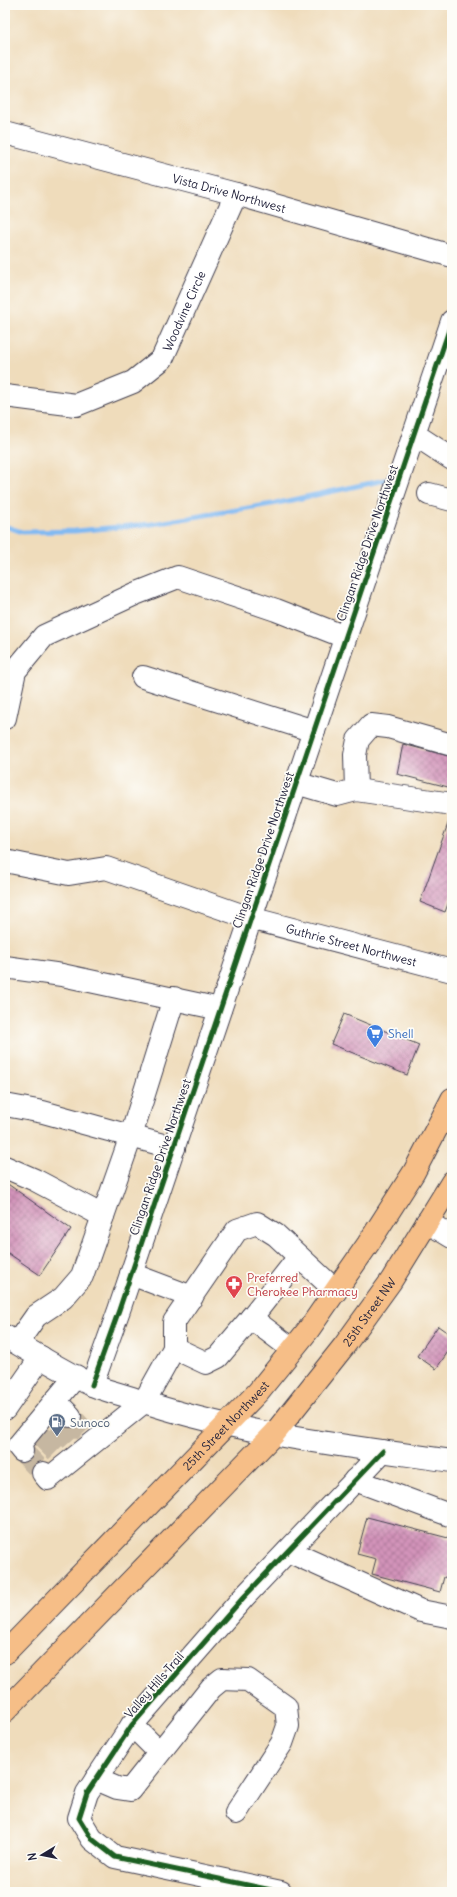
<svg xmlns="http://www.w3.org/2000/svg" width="457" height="1897" font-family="Delius,sans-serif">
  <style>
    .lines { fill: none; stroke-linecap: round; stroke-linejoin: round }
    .stream { stroke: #82baf2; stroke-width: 5 }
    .building { fill: url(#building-cross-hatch) }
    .minor-tunnel { stroke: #c6b7a1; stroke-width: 22; stroke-dasharray: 22 11; stroke-linecap: butt }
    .minor-casing { stroke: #413e4e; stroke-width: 24 }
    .highway-casing { stroke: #413e4e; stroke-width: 24 }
    .minor { stroke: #fff; stroke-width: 22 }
    .highway { stroke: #f6be87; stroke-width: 22 }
    .cycleway-casing { stroke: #fdfcf7; stroke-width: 8 }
    .cycleway { stroke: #1b5e20; stroke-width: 5 }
    .labels { text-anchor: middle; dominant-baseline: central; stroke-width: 3.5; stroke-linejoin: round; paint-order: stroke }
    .street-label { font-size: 12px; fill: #22223b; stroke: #fdfcf7 }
    .shop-label { font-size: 12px; fill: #366cbe; stroke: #fdfcf7; text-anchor: start }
    .health-label { font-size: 12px; fill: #be3a42; stroke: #fdfcf7; text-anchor: start }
    .service-label { font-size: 12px; fill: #4e5e75; stroke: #fdfcf7; text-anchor: start }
  </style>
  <defs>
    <pattern id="building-cross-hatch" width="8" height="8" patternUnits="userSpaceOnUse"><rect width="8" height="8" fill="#d293b9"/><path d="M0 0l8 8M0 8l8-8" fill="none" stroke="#aa7898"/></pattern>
  </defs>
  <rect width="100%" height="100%" fill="#fdfcf7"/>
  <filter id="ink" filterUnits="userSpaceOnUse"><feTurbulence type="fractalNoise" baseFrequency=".025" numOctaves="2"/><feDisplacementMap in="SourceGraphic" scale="8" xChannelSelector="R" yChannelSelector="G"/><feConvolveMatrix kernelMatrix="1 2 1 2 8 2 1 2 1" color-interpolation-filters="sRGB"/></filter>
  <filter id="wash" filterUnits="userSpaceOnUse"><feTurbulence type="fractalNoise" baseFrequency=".012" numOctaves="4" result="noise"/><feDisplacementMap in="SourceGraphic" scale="16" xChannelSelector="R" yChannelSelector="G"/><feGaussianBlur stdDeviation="0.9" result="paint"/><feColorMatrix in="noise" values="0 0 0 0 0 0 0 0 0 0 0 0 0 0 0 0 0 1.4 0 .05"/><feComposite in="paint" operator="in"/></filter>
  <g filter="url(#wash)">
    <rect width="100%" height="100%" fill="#efdcbb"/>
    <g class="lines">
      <path class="stream" d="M5,526L22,532L75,531L152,524L278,503L385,480"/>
    </g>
    <g id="blocks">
      <path class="building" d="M403,744L452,757V788L397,774Z
        M450,818H452V893L445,912L420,902Z
        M344,1014L419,1045L407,1075L331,1044Z
        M5,1182L71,1229L40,1275L5,1251Z
        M438,1326L452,1336V1346L436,1369L417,1356Z
        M367,1517L452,1539V1579L444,1577L440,1592L372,1574L376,1559L357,1554Z"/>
    </g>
  </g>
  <g filter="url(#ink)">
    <use href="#blocks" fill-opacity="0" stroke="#413e4e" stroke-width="1"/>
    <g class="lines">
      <path class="minor-tunnel" d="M70,1416L88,1435
        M57,1424L76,1445
        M41,1436L63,1458
        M22,1451L43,1473"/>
      <defs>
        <g id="minor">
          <path id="s1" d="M5,133L236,194L452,256"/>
          <path id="s2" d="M5,396L76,405L133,382L162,359L236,194"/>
          <path d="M414,434L452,459"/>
          <path d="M429,494L452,500"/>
          <path d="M143,677L314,731"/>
          <path d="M5,718L15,671L44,636L135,594L178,577L276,610L345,637"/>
          <path d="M296,783L337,795L356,790L452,804"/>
          <path d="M356,790L355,755L358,740L371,725L388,727L452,745"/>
          <path id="s3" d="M5,861L69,874L106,868L250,918L452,971"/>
          <path d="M5,967L62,975L220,1009"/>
          <path d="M5,1105L43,1112L174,1148"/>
          <path d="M5,1167L35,1180L103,1216"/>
          <path d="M427,1222L452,1237"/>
          <path d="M131,1274L192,1297"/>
          <path d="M251,1318L292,1349"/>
          <path d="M5,1336C33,1353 62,1371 92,1385C106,1391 121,1394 135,1399C237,1434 346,1446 452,1461"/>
          <path d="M17,1343L36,1316L63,1298L82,1276L131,1136L174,998"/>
          <path d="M174,1348L206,1363L218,1357L251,1318L299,1257"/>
          <path d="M92,1385L119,1310L452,321"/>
          <path d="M55,1401L70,1416"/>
          <path d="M5,1409L41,1357"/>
          <path d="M22,1451L18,1446L76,1376"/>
          <path d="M43,1473L48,1479L144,1402L174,1348V1322L237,1230L257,1223L276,1235L336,1291"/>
          <path d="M355,1480L452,1516"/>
          <path d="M288,1551L421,1611L452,1617"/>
          <path d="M132,1725L159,1752"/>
          <path d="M96,1779L117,1788L130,1790L211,1688L222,1679L248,1680L286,1707L288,1726L282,1743L236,1813"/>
          <path d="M281,1892L115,1857L92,1839L79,1818L87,1793L132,1725L243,1598L383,1451"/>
        </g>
        <g id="highway">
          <path id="s4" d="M5,1653L258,1392L309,1329L368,1244L414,1172L452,1099"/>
          <path id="s5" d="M5,1711L274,1434L344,1346L391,1281L452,1182"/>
        </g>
      </defs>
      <use href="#minor" class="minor-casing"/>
      <use href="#highway" class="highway-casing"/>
      <use href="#minor" class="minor"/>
      <use href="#highway" class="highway"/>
      <defs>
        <path id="cycleway" d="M92,1385L119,1310L452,321
          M281,1892L115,1857L92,1839L79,1818L87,1793L132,1725L243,1598L383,1451"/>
      </defs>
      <use href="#cycleway" class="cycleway-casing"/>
      <use href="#cycleway" class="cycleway"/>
    </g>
  </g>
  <defs>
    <symbol id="supermarket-pin" viewBox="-11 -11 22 30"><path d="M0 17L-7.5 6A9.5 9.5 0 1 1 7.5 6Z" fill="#3f7fe0" stroke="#fdfcf7"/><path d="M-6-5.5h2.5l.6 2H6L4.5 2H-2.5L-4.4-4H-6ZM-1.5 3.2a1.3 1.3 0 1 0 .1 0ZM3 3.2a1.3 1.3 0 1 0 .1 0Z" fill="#fff"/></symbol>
    <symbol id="pharmacy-pin" viewBox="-11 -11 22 30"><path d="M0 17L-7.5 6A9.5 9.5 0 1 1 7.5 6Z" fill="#e0444e" stroke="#fdfcf7"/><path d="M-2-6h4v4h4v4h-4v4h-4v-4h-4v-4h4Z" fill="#fff"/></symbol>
    <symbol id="fuel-pin" viewBox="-11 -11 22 30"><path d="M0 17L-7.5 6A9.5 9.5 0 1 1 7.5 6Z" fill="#5c6f8a" stroke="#fdfcf7"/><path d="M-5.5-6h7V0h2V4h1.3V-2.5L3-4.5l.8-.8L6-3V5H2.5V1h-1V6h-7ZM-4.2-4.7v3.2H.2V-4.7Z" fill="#fff"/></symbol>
  </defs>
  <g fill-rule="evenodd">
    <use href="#supermarket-pin" x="365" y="1023" width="20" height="27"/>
    <use href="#pharmacy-pin" x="224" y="1274" width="20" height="27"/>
    <use href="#fuel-pin" x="47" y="1412" width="20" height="27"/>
  </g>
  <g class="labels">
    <g class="street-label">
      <text stroke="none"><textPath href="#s1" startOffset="232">Vista Drive Northwest</textPath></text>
      <text stroke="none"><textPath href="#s2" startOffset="223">Woodvine Circle</textPath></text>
      <text transform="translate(367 543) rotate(-71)">Clingan Ridge Drive Northwest</text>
      <text transform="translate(263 850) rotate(-71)">Clingan Ridge Drive Northwest</text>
      <text stroke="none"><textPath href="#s3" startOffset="360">Guthrie Street Northwest</textPath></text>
      <text transform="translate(160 1157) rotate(-71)">Clingan Ridge Drive Northwest</text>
      <text stroke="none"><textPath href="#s5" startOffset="541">25th Street NW</textPath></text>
      <text stroke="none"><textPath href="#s4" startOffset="317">25th Street Northwest</textPath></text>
      <text transform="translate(154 1685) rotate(-49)">Valley Hills Trail</text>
    </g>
    <g class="shop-label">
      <text x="388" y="1033">Shell</text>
    </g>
    <g class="health-label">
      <text x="247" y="1277">Preferred<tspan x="247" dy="14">Cherokee Pharmacy</tspan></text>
    </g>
    <g class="service-label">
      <text x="70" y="1422">Sunoco</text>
    </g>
  </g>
  <rect width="457" height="1897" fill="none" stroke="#fdfcf7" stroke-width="20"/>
  <g transform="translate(42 1855) rotate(260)" stroke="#fdfcf7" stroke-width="3" paint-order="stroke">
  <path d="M0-3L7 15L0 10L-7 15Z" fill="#22223b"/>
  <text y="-6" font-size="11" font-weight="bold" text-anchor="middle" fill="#22223b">N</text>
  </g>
</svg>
